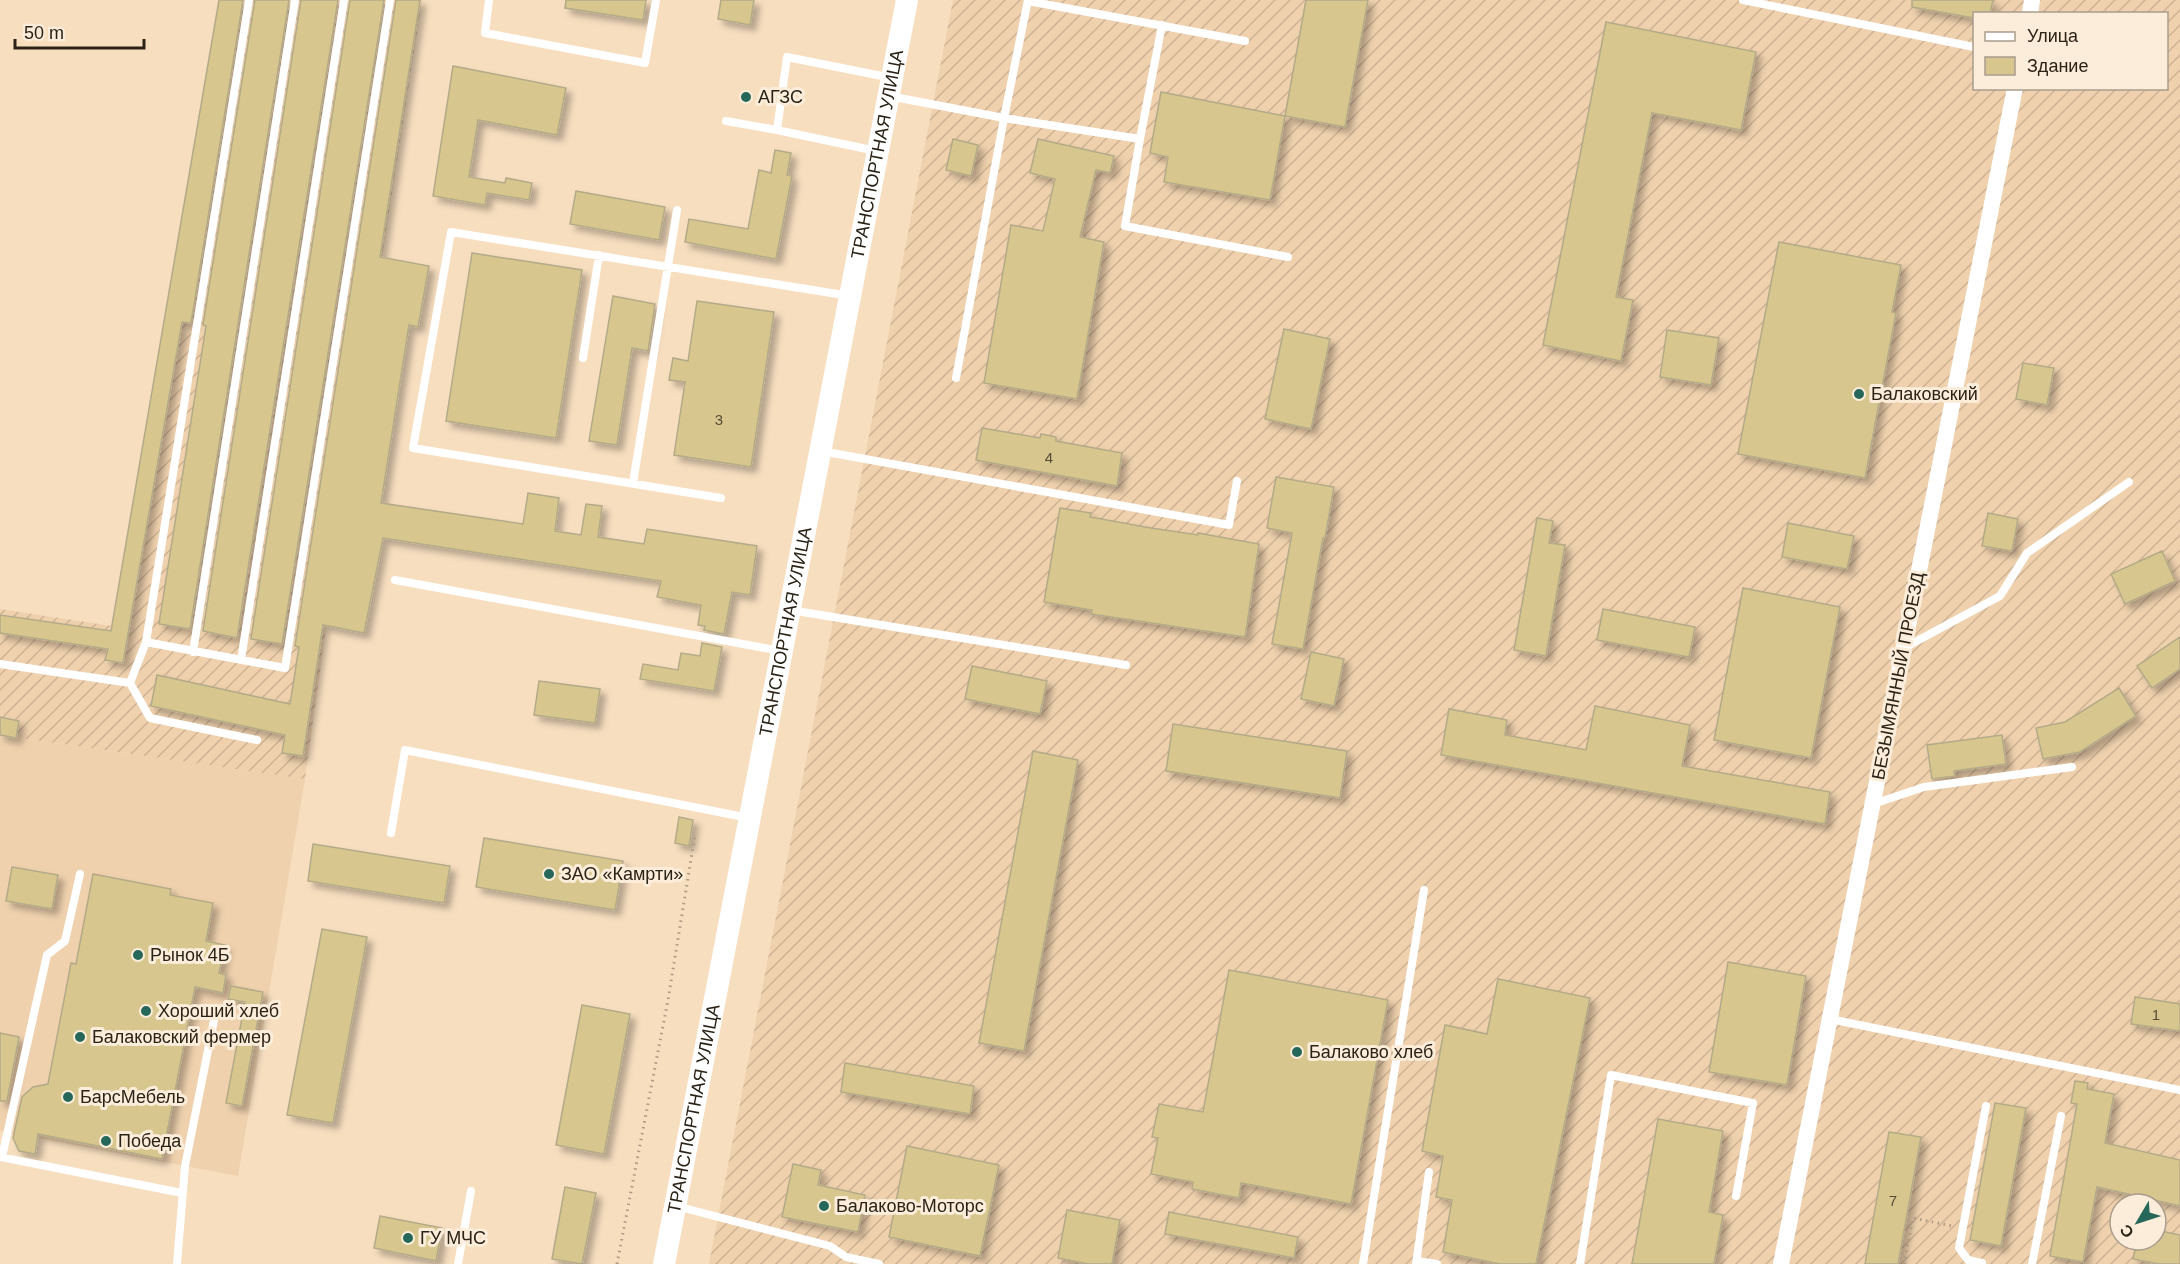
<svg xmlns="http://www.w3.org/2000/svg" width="2180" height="1264" font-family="Arial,sans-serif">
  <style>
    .built { fill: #efd1ad }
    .industrial { fill: url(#industrial-furrows); fill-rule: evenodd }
    .building { fill: #d7c78f; stroke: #b4aa87; stroke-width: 1.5; filter: url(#shadow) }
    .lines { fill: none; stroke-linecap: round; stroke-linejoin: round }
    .path { stroke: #ad9a82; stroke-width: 3; stroke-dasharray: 1.5 4.5; stroke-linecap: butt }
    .service { stroke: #fff; stroke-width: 8 }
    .minor { stroke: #fff; stroke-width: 16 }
    .secondary { stroke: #fff; stroke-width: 22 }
    .poi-dot { fill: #25685a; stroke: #fcedda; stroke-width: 2 }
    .labels { text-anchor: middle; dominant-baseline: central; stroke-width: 6; stroke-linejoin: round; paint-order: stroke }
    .number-label { font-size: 15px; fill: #574c35 }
    .poi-label { font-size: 18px; fill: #2c2317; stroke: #fcedda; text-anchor: start }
    .street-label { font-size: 18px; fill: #2c2317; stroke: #fcedda }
  </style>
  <defs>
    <pattern id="industrial-furrows" width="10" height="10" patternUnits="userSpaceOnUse" patternTransform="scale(1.5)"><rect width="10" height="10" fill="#efd1ad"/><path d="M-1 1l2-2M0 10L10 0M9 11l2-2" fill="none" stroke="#cdb394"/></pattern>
    <filter id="shadow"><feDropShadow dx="5.5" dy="5.5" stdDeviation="3" flood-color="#0004"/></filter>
  </defs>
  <rect width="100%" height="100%" fill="#f7debf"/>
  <path class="built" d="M0,735L305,779L238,1176L0,1131Z"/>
  <path class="industrial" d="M219,0H422L340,528L305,779L0,735V609L112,626Z
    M953,0H2180V1264H709ZM1974,14H2166V88H1974ZM2120,1204H2156V1240H2120Z"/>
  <path class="building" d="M219,0H243L191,323L182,322L123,663L105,660L108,649L0,633V615L111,631Z
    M255,0H289L190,629L159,624L206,326L203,325Z
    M301,0H338L237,638L203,631Z
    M350,0H384L282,644L251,639Z
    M396,0H420L380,257L429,266L418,327L409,325L381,503L523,524L528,493L559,498L555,531L581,535L586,504L602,506L598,537L644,544L647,529L757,546L750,595L732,592L724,634L704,630L705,626L698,625L701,605L657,597L661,581L383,538L364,633L323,625L303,756L282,753L285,735L151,706L157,675L290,704L299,647L295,646Z
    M566,0H646L643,20L565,8Z
    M721,0H754L750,25L718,19Z
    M1306,0H1368L1345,127L1285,116Z
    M1912,0H1993L1990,14H1974V18L1912,7Z
    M1606,22L1756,52L1741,130L1652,113L1616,297L1633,300L1621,361L1543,345Z
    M453,66L566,88L557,135L478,120L469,177L505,183L506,178L532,183L529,200L487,193L485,205L433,196Z
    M1161,92L1285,116L1270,200L1164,182L1168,157L1150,153Z
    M953,139L978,145L971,176L946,170Z
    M1038,139L1114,156L1110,173L1096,170L1080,237L1104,242L1077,399L984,383L1011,225L1043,231L1055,179L1030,173Z
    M775,150L791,153L787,175L792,176L776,259L685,242L689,219L748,229L759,170L771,173Z
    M576,191L665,207L659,240L570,224Z
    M1779,242L1901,265L1892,312L1896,313L1865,478L1738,454Z
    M472,253L582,270L556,438L446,421Z
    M613,296L655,304L648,351L632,348L617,445L589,441Z
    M697,301L774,312L751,467L674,455L685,382L669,380L673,358L688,361Z
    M1284,329L1330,339L1311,429L1265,419Z
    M1667,330L1719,338L1711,385L1660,377Z
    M2023,363L2054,368L2047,405L2016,399Z
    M982,428L1040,438L1041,434L1056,437V441L1122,453L1117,486L976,460Z
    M1276,477L1334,487L1325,538H1323L1303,649L1272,644L1292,533L1267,528Z
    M1060,508L1091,513L1090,517L1151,528L1198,535V533L1259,544L1245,637L1091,614L1092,610L1044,602Z
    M1988,513L2018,519L2012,551L1982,546Z
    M1537,518L1553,521L1549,543L1565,545L1546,656L1514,650Z
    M1788,523L1854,536L1847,569L1782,557Z
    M2162,551L2175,581L2125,604L2111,574Z
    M1743,588L1840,607L1811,758L1714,740Z
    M1603,609L1695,627L1689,657L1597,640Z
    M2180,637V669L2152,688L2137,666Z
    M702,643L722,647L714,691L640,679L643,664L678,670L681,653L700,656Z
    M1311,652L1344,659L1334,706L1301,699Z
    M972,666L1047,681L1040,714L965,699Z
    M539,681L600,689L595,723L534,715Z
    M2119,688L2136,716L2080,752L2043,759L2036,728L2065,722Z
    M1595,706L1690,725L1682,766L1830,792L1825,824L1441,755L1449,709L1507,720L1505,735L1586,750Z
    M0,717L19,721L16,738L0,735Z
    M1173,724L1347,751L1340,798L1166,771Z
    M2002,735L2006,764L1954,771L1955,776L1932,779L1927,745Z
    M1033,751L1078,760L1024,1051L979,1043Z
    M679,817L693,820L689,846L675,843Z
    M484,838L623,861L615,910L476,887Z
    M313,844L450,866L444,903L308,881Z
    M12,867L58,875L52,909L6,901Z
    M93,874L171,889L170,895L213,903L206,941L225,945L219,973L226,975L223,993L195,987L162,1159L38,1134L35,1154L19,1151L13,1138L22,1097L33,1087L48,1084L71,963L76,964Z
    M322,929L367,937L333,1123L287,1115Z
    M1728,962L1806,976L1787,1085L1709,1072Z
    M1229,970L1388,1000L1351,1204L1241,1183L1239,1198L1192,1189L1193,1182L1151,1174L1158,1138L1152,1137L1159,1104L1203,1112Z
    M1498,979L1590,998L1536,1264H1500L1443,1252L1452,1200L1436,1197L1443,1156L1422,1151L1445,1025L1487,1034Z
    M231,986L263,992L242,1106L226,1103L245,1002L228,999Z
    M2135,997L2180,1004V1031L2131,1024Z
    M582,1005L630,1014L604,1154L556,1145Z
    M0,1033L19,1037L7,1101H0Z
    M845,1063L974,1086L970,1114L841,1092Z
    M2075,1081L2088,1083L2087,1089L2114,1094L2105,1143L2180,1160V1206L2097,1187L2083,1262L2050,1256L2077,1104L2071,1103Z
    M1995,1103L2026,1108L2001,1246L1970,1240Z
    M1658,1119L1723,1131L1709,1212L1723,1215L1714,1264H1632Z
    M1889,1132L1921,1137L1898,1264H1865Z
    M907,1146L999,1165L980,1256L889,1237Z
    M793,1164L821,1170L818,1185L865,1195L858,1232L782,1217Z
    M565,1187L596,1193L582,1264L552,1259Z
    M1067,1210L1120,1220L1112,1264H1088L1058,1258Z
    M1169,1212L1298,1237L1294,1258L1165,1234Z
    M380,1216L442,1228L436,1261L374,1248Z
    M2156,1230L2180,1235V1264H2159L2133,1259L2137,1240H2156Z"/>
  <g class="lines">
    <path class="path" d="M617,1264L668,1000L695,835
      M1904,1264L1913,1218L1952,1226"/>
    <path class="service" d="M489,0L485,33L645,63L656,0
      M1028,0L1004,118L1140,139L1125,226L1288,257
      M1743,0L1974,47
      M1028,1L1245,41
      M889,96L1004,118L956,378
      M726,121L777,130
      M1140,139L1162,25
      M876,151L777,130L787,57L892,78
      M583,358L599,255
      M821,451L1229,525L1237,481
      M633,483L677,210
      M721,498L413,448L451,232L850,296
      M395,580L781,651
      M790,610L1126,665
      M146,642L285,668L390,0
      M1904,648L2000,596L2027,553L2129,482
      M193,652L295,0
      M241,660L344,0
      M0,664L130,683L146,642L249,0
      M130,683L150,718L257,740
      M1873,804L1924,787L2072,767
      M391,833L405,750L749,818
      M1830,1019L2180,1090
      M0,1157L182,1193
      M2,1157L47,955L65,941L80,874
      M676,1206L830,1246L846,1257L879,1264
      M1417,1261L1437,1264
      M1982,1263L1968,1260L1959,1248L1986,1106
      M177,1264L185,1166L216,1010
      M458,1264L471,1191
      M1363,1264L1424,890
      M1416,1264L1429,1172
      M1580,1264L1611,1075L1753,1103L1736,1196
      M2032,1264L2061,1116"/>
    <path class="minor" d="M2030,14L2032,0
      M1781,1264L2015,88"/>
    <path class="secondary" id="s1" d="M664,1264L907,0"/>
  </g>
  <g class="poi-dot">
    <circle cx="746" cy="97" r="6"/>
    <circle cx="1859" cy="394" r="6"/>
    <circle cx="549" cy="874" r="6"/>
    <circle cx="138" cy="955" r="6"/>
    <circle cx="146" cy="1011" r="6"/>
    <circle cx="80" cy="1037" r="6"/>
    <circle cx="1297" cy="1052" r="6"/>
    <circle cx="68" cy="1097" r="6"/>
    <circle cx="106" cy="1141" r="6"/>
    <circle cx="824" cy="1206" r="6"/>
    <circle cx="408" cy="1238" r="6"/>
  </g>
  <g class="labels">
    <g class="number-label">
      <text x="719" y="419">3</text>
      <text x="1049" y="457">4</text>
      <text x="2156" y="1014">1</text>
      <text x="1893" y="1200">7</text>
    </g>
    <g class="poi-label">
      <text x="758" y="97">АГЗС</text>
      <text x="1871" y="394">Балаковский</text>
      <text x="561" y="874">ЗАО «Камрти»</text>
      <text x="150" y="955">Рынок 4Б</text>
      <text x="158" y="1011">Хороший хлеб</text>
      <text x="92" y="1037">Балаковский фермер</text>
      <text x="1309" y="1052">Балаково хлеб</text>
      <text x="80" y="1097">БарсМебель</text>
      <text x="118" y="1141">Победа</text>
      <text x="836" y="1206">Балаково-Моторс</text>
      <text x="420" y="1238">ГУ МЧС</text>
    </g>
    <g class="street-label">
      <text stroke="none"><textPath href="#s1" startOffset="1130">ТРАНСПОРТНАЯ УЛИЦА</textPath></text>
      <text stroke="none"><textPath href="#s1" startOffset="644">ТРАНСПОРТНАЯ УЛИЦА</textPath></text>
      <text transform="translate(1898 676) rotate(-79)">БЕЗЫМЯННЫЙ ПРОЕЗД</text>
      <text stroke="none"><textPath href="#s1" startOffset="158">ТРАНСПОРТНАЯ УЛИЦА</textPath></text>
    </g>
  </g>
  <rect x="1973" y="12" width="195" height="78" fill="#fcedda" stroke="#a99c8c" stroke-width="1.5"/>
  <rect x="1985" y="32" width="30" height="9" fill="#ffffff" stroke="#a99c8c" stroke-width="1.5"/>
  <text x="2027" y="42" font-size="18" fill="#2c2317">Улица</text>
  <rect x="1985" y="57" width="30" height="18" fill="#d7c78f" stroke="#a99c8c" stroke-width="1.5"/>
  <text x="2027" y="72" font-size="18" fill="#2c2317">Здание</text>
  <g transform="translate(2138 1222) rotate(231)"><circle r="28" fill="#fcedda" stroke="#a99c8c" stroke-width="1.5"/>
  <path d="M0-4.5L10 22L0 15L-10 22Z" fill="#25685a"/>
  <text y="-9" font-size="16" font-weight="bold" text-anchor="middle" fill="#2c2317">С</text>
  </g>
  <path d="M15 39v9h129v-9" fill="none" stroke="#2c2317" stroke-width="3"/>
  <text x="24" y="39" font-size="18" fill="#2c2317" stroke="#fcedda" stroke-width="4.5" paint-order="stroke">50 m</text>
</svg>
